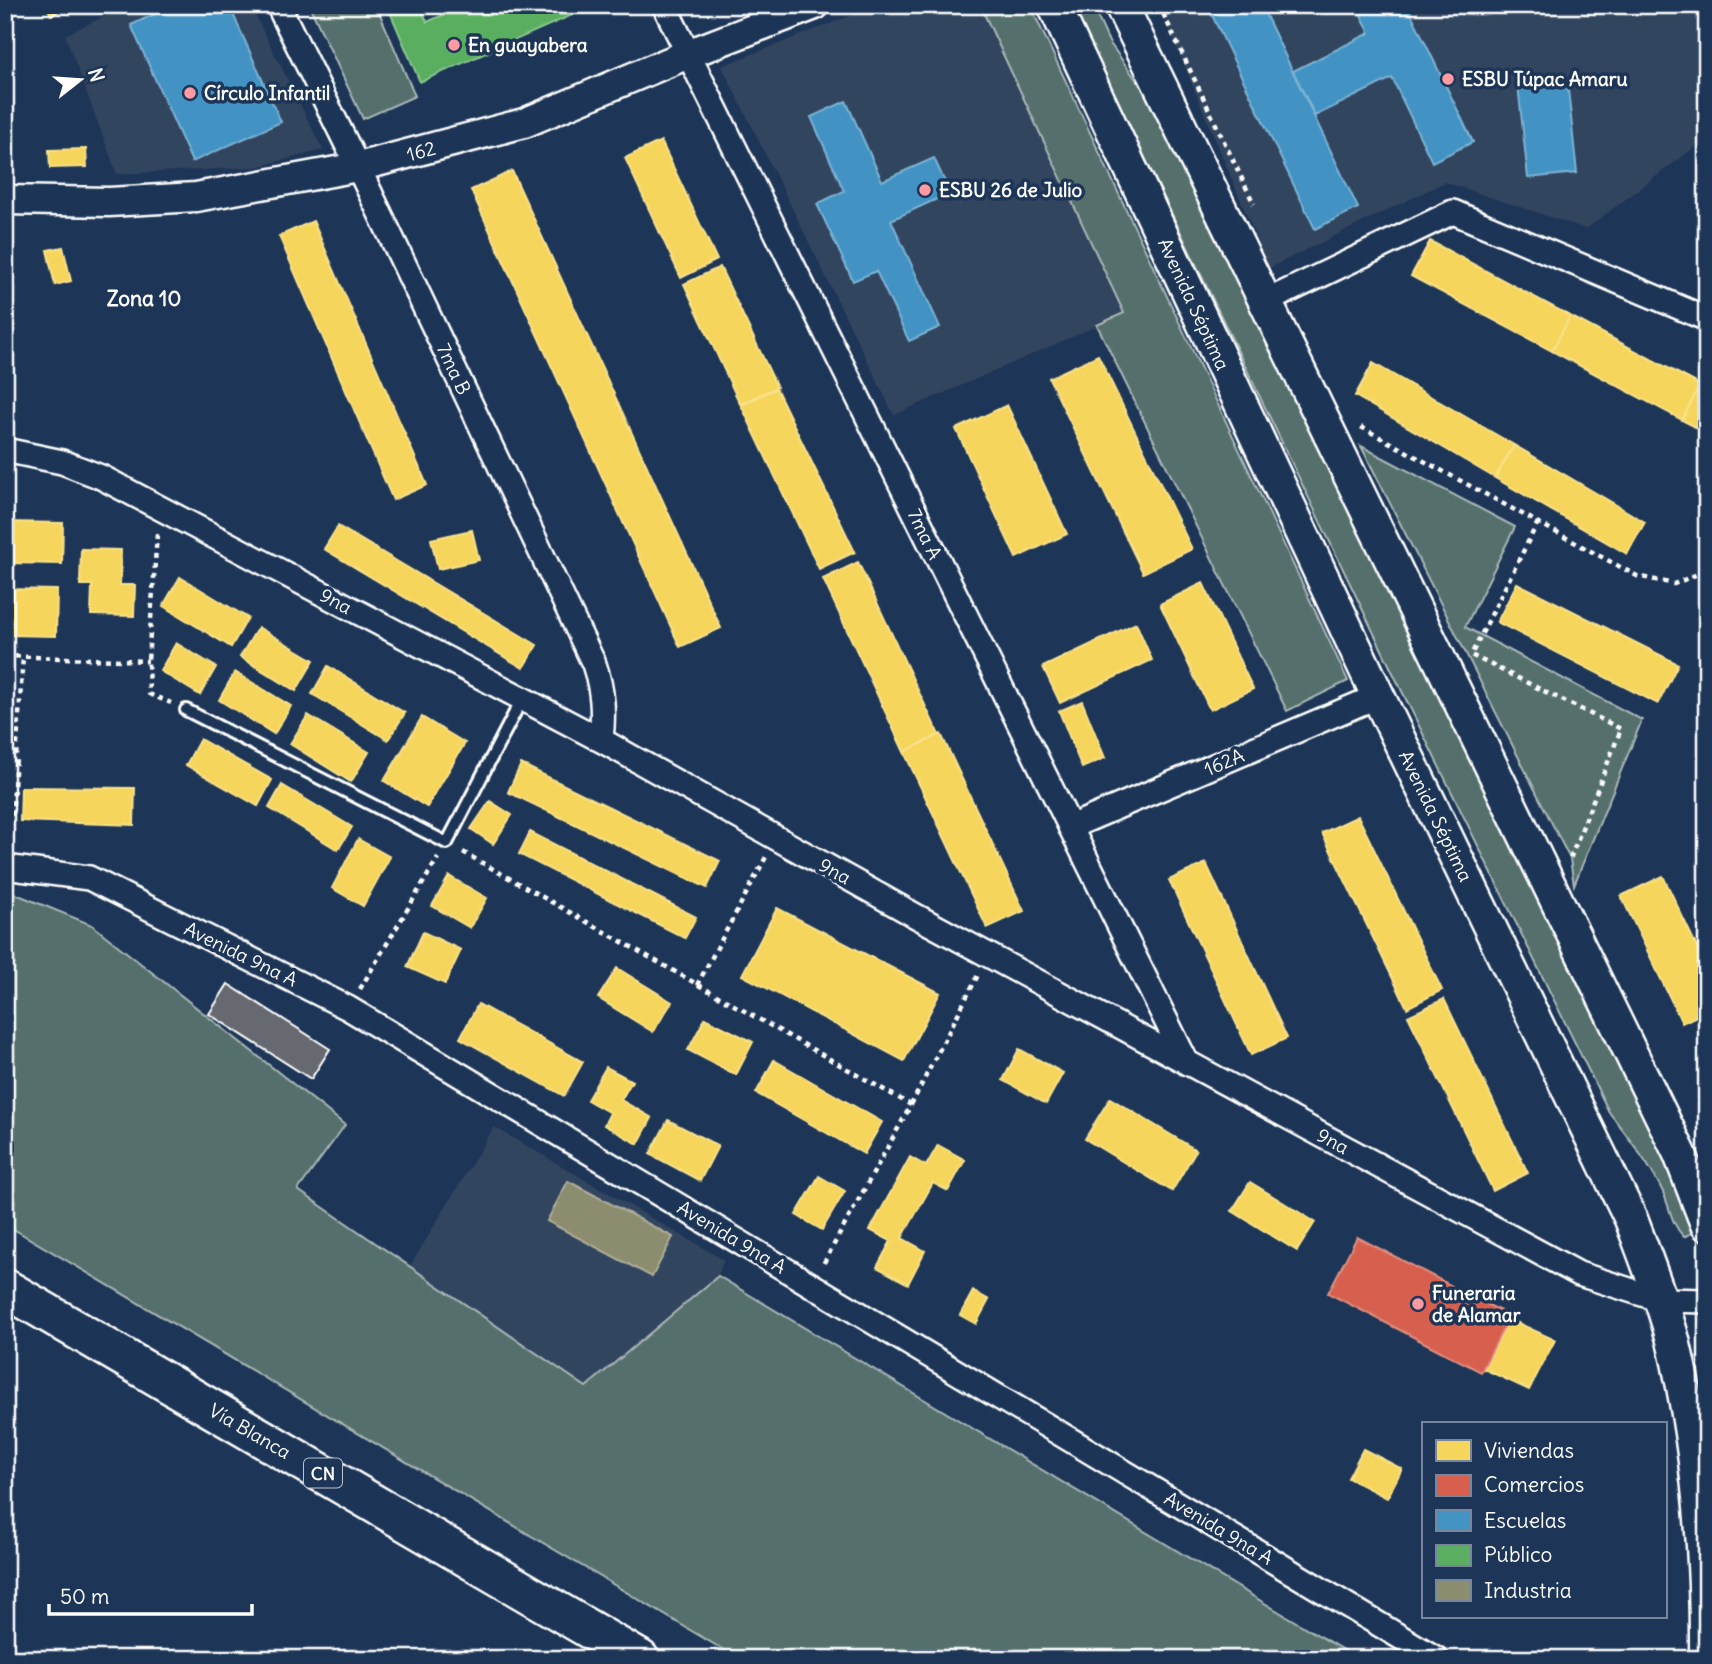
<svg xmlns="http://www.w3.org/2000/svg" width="1712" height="1664" font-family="Delius,sans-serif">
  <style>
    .built { fill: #33455e }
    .green { fill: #556f6c; stroke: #aab7b6; stroke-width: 2 }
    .homes { fill: #f6d55c; stroke: #f9e28d; stroke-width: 2 }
    .shops { fill: #d6604d; stroke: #e29082; stroke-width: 2 }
    .schools { fill: #4393c3; stroke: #7bb3d5; stroke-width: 2 }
    .public { fill: #5aae61; stroke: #8cc690; stroke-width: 2 }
    .industry { fill: #8c8c6e; stroke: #aeae9a; stroke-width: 2 }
    .building { fill: #666a70; stroke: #fff; stroke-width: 2 }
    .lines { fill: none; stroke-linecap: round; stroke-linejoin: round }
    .service-casing { stroke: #fff; stroke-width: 16 }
    .minor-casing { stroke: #fff; stroke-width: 28 }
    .tertiary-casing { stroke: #fff; stroke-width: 33 }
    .secondary-casing { stroke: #fff; stroke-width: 37 }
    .trunk-casing { stroke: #fff; stroke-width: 42 }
    .path { stroke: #fff; stroke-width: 4.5; stroke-dasharray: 5 5; stroke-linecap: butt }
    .service { stroke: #1d3557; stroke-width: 10 }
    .minor { stroke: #1d3557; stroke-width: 23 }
    .tertiary { stroke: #1d3557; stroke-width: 28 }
    .secondary { stroke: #1d3557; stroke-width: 32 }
    .trunk { stroke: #1d3557; stroke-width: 37 }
    .poi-dot { fill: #ff9aa2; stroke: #1d3557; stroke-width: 2.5 }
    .labels { text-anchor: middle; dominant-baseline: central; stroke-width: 7; stroke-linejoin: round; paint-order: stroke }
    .shield { fill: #1d3557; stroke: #bbc2cd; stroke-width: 2 }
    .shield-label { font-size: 18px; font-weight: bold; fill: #fff }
    .poi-label { font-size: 19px; font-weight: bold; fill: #fff; stroke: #1d3557; text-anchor: start }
    .street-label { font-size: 19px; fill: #fff; stroke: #1d3557 }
    .neighbourhood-label { font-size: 21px; font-weight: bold; fill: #fff; stroke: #1d3557 }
  </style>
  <rect width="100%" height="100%" fill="#1d3557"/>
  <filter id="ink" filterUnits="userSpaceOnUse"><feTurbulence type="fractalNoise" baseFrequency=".0143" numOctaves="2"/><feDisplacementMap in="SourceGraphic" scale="14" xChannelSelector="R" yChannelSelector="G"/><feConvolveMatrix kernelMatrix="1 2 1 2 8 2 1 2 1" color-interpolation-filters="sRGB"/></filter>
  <g filter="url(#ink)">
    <path class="built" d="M128,5H250L323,150L256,167L117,174L65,35Z
      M878,5H980L1124,314L894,415L722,66Z
      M1159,5H1699L1707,20V138L1586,229L1445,182L1269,268Z
      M494,1127L724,1260L718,1276L587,1387L410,1266Z"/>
    <path class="green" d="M309,5H376L415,96L363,119Z
      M980,5H1030L1348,681L1287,711L1097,325L1124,313Z
      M1071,5H1092L1109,42L1145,92L1199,199L1567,961L1665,1160L1690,1222L1691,1233L1684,1237C1670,1223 1670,1205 1661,1188C1647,1161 1627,1136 1609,1112L1396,679Z
      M1361,446L1515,527L1465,627L1642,720L1574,885L1570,859Z
      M5,891L11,892L92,925L345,1125L298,1190L586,1387L718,1276L1358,1659H739L5,1224Z"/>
    <path class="homes" d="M46,5H73L51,15Z
      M661,141L717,260L681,278L625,158Z
      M86,149L87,167L50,168L49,150Z
      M512,171L721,628L680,647L471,190Z
      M313,221L427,485L393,500L279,236Z
      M1430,241L1570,316L1552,351L1411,276Z
      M63,247L71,281L55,285L47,250Z
      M720,267L777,387L740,404L684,284Z
      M1570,316L1700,385L1682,420L1552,351Z
      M1098,355L1192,549L1143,573L1049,378Z
      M1373,363L1514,445L1495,478L1355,396Z
      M1700,385L1707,388V433L1682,420Z
      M776,388L855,552L819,569L741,405Z
      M1007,405L1067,534L1016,558L956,429Z
      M1514,445L1645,522L1627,554L1495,478Z
      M5,522L63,523L62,564L5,563Z
      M338,526L537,645L523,668L324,549Z
      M472,530L479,560L438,569L431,539Z
      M81,549L121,550L120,585H135L134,616L91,615L92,585H80Z
      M858,562L939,735L904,752L823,579Z
      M180,577L248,618L231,647L163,606Z
      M1203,583L1253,689L1210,710L1160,604Z
      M1517,583L1678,664L1658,704L1497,622Z
      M5,589L57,590L56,636L5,635Z
      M1136,623L1152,660L1060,703L1043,667Z
      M258,627L314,660L296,691L240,657Z
      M176,643L216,667L200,695L160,671Z
      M328,666L405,713L388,740L312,694Z
      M235,672L291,706L274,734L219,700Z
      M1082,701L1105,758L1082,768L1059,711Z
      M308,715L369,752L351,782L290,744Z
      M422,717L465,743L427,807L384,781Z
      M941,734L1024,911L987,928L904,752Z
      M200,739L272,780L258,806L186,765Z
      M521,764L720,861L707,888L508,792Z
      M282,785L352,827L338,850L269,808Z
      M21,787L135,788L134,825L20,821Z
      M490,801L512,815L493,844L471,829Z
      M1358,816L1442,990L1407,1008L1322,833Z
      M530,832L696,917L685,938L519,854Z
      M358,839L390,857L363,906L332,888Z
      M1206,863L1287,1038L1251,1055L1169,880Z
      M449,876L487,898L470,928L432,906Z
      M1663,876L1707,968V1011L1682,1023L1621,896Z
      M777,908L940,993L904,1061L742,975Z
      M423,932L461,950L445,984L407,967Z
      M617,968L672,1002L653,1032L598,998Z
      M1444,999L1528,1173L1493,1191L1408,1016Z
      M478,1004L583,1062L564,1096L460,1038Z
      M705,1018L753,1042L736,1075L688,1050Z
      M1019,1049L1063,1073L1046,1104L1003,1080Z
      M774,1060L882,1122L864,1154L756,1093Z
      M606,1067L632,1081L621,1100L652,1118L638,1144L604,1125L610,1113L587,1100Z
      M1110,1098L1196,1150L1172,1191L1085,1139Z
      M668,1120L718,1146L700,1181L650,1154Z
      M938,1145L965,1160L948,1191L933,1183L902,1238L925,1251L908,1284L877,1267L891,1241L870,1230L910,1157L926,1166Z
      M819,1176L845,1191L822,1230L796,1215Z
      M1250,1182L1315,1222L1297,1251L1232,1211Z
      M973,1291L989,1300L976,1324L960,1315Z
      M1509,1319L1555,1340L1529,1390L1484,1369Z
      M1363,1449L1402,1469L1387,1498L1348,1478Z"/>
    <path class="shops" d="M1357,1237L1510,1316L1481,1372L1328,1293Z"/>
    <path class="schools" d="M174,5H229L281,122L192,162L131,25Z
      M1207,5H1261L1358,208L1315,229Z
      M1356,5H1407L1473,142L1432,162L1392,78L1315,116L1293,71L1370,33Z
      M1567,80L1577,173L1528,178L1518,85Z
      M846,101L882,181L934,158L950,193L891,220L940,327L909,341L876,271L853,281L817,204L844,191L811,117Z"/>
    <path class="public" d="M387,5H420L427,22L466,5H576L579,12L420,82Z"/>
    <path class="industry" d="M568,1181L673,1237L652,1277L547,1221Z"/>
    <path class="building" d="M228,984L330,1049L311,1079L209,1014Z"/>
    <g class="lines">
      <defs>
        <path id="service" d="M186,710L447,843L522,699"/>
        <path id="minor" d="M278,5L358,167L594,664C603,691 604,712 601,740
          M664,5L1187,1063
          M1265,302L1453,212L1707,319
          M5,450L62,462L101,477L601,740L916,916L1579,1274L1661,1300L1707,1301
          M1070,827L1378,696
          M5,867L89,878L348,1008L1437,1659"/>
        <path id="tertiary" d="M5,200L109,202L196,197L358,167L524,123L688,54L815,5"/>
        <path id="secondary" d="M1054,5L1378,696L1631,1219C1646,1259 1662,1299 1673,1340C1698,1445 1707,1552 1706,1659
          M1121,5L1680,1154L1707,1224"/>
        <path id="trunk" d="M5,1288L640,1659"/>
      </defs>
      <use href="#service" class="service-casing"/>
      <use href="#minor" class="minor-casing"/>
      <use href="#tertiary" class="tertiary-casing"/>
      <use href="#secondary" class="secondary-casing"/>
      <use href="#trunk" class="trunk-casing"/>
      <path class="path" d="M1159,5L1254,204
        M1361,427L1637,576L1674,584L1707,570
        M1538,522L1471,655L1621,729L1570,859
        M157,534L148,661L149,694L171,703
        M5,656L148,661
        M10,845L23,657
        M463,852L911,1105L822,1266
        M697,985L766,857
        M360,989L438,858
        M911,1105L978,975"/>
      <use href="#service" class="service"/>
      <use href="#minor" class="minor"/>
      <use href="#tertiary" class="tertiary"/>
      <use href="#secondary" class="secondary"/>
      <use href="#trunk" class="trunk"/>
    </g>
  </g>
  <g class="poi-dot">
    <circle cx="454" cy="45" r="7"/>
    <circle cx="1448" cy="79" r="7"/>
    <circle cx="190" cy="93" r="7"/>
    <circle cx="925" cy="190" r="7"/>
    <circle cx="1418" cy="1304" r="7"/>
  </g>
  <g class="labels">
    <rect class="shield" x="304" y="1458.5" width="38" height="29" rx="5"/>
    <g class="shield-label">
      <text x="323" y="1473">CN</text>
    </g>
    <g class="poi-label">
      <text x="468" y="45">En guayabera</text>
      <text x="1462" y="79">ESBU Túpac Amaru</text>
      <text x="204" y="93">Círculo Infantil</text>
      <text x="939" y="190">ESBU 26 de Julio</text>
      <text x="1432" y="1293">Funeraria<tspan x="1432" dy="22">de Alamar</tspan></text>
    </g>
    <g class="street-label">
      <text transform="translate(421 151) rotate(-15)">162</text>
      <text transform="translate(1194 304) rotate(65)">Avenida Séptima</text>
      <text transform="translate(454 369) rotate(65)">7ma B</text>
      <text transform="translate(925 534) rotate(64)">7ma A</text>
      <text transform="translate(336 601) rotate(28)">9na</text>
      <text transform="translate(1224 762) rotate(-23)">162A</text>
      <text transform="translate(1436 816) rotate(64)">Avenida Séptima</text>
      <text transform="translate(835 871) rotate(29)">9na</text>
      <text transform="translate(241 954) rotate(26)">Avenida 9na A</text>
      <text transform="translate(1333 1141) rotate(28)">9na</text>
      <text transform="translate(732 1237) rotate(31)">Avenida 9na A</text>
      <text transform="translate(250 1431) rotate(30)">Vía Blanca</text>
      <text transform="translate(1219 1528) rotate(31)">Avenida 9na A</text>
    </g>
    <g class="neighbourhood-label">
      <text x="144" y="298">Zona 10</text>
    </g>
  </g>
  <rect width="1712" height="1664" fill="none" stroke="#1d3557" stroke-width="28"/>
  <rect x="14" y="14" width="1684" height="1636" fill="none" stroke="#fff" stroke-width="2.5" filter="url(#ink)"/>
  <rect x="1422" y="1422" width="245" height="196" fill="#1d3557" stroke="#77869a" stroke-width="2"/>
  <rect x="1436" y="1440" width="35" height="21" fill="#f6d55c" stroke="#77869a" stroke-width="2"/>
  <text x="1484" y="1458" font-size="21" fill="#ffffff">Viviendas</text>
  <rect x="1436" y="1475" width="35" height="21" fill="#d6604d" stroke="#77869a" stroke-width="2"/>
  <text x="1484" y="1492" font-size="21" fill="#ffffff">Comercios</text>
  <rect x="1436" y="1510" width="35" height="21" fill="#4393c3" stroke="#77869a" stroke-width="2"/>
  <text x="1484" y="1528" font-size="21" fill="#ffffff">Escuelas</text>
  <rect x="1436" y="1545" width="35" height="21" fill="#5aae61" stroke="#77869a" stroke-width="2"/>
  <text x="1484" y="1562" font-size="21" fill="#ffffff">Público</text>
  <rect x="1436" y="1580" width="35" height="21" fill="#8c8c6e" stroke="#77869a" stroke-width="2"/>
  <text x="1484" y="1598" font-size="21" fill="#ffffff">Industria</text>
  <g transform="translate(80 80) rotate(73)" stroke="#1d3557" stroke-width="5" paint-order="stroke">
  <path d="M0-5L12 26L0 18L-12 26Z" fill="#ffffff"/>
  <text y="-10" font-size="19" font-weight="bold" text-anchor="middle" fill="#ffffff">N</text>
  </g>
  <path d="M49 1604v10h203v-10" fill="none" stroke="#ffffff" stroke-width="3.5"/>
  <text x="60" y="1604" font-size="21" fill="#ffffff" stroke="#1d3557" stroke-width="5" paint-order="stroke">50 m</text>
</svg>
